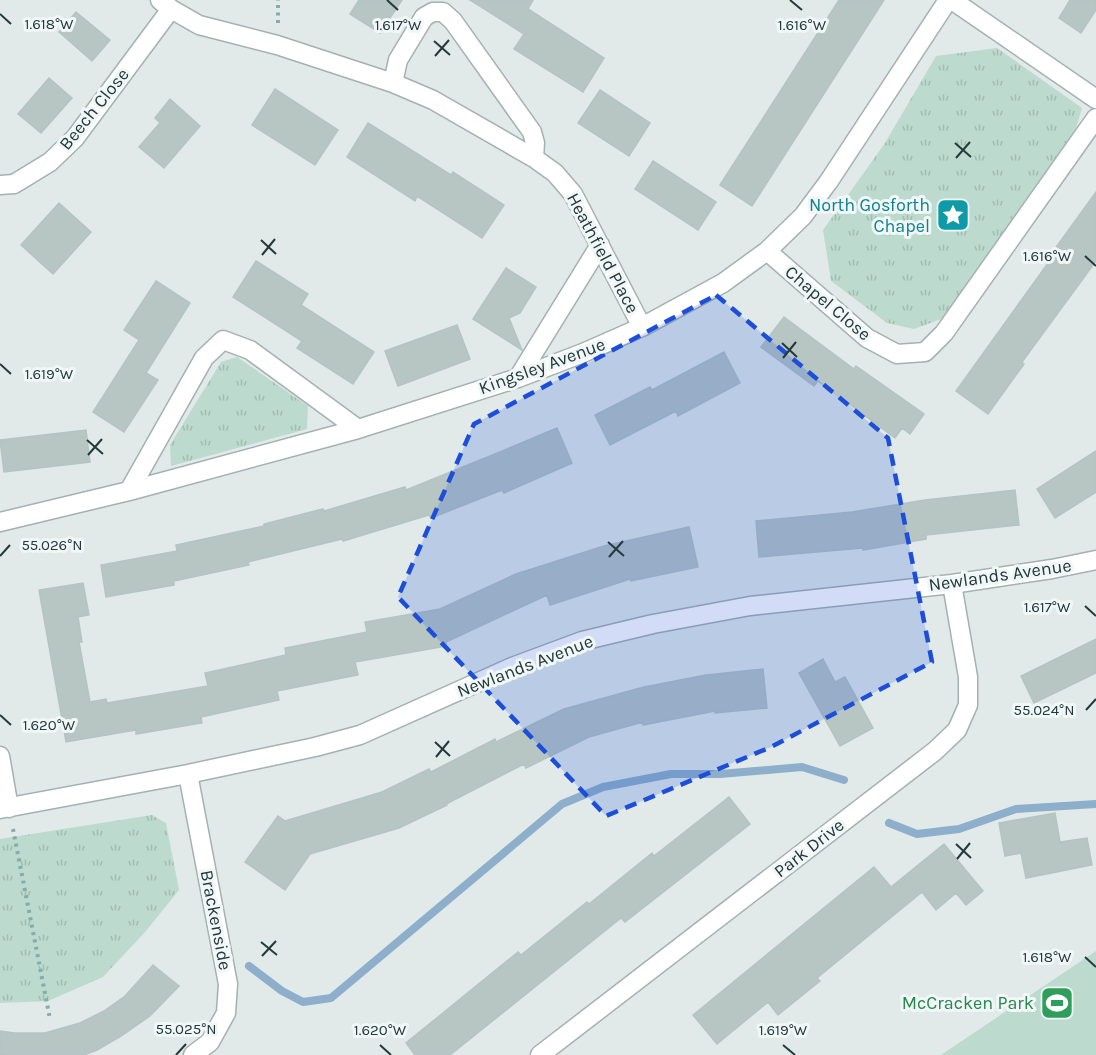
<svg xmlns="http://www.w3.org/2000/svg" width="1096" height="1055" font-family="Karla,sans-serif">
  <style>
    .grass { fill: url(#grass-tufts) }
    .garden { fill: #bcdacd }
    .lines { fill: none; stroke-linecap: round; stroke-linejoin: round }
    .stream { stroke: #8dafcb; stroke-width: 8 }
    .building { fill: #b7c5c3; stroke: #b4c4c2; stroke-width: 1.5 }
    .minor-casing { stroke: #a4b1b1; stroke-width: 21 }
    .path { stroke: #84acab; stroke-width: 4; stroke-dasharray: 3 4.5; stroke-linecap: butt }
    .minor { stroke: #fff; stroke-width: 18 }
    .marked { fill: #1d4ed8; fill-opacity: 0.2; stroke: #1d4ed8; stroke-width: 4.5; stroke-dasharray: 12 8; stroke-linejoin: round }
    .ticks { fill: none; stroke: #23393a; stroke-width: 2 }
    .labels { text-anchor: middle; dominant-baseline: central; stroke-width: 6; stroke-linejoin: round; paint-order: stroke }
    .street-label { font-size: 18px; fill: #23393a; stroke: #f1f7f6 }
    .culture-label { font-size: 18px; fill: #0d838f; stroke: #f1f7f6; text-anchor: end }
    .leisure-label { font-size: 18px; fill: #27864d; stroke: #f1f7f6; text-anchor: end }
    .ticks-label { font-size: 15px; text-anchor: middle; fill: #23393a; stroke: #f1f7f6; stroke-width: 6; stroke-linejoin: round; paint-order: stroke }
  </style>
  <defs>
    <pattern id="grass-tufts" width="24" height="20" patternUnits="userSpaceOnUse" patternTransform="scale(1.5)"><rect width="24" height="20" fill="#bcdacd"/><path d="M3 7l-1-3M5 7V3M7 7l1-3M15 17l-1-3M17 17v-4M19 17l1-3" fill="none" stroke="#a1bcb1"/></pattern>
  </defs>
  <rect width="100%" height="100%" fill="#e1eae9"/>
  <path class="grass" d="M997,48L1082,108L1073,138L944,318L914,329L887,323L831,281L823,230L885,143L936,56Z
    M237,357L308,406L307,429L171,466L170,445L221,362Z
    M152,815L166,823L179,890L146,931L103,977L48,1001L0,1003V839Z"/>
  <path class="garden" d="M1096,951V1055H941Z"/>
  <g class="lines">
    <path class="stream" d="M889,823L917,834L959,829L1016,809L1096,804
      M249,966L282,991L303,1002L331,998L562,804L603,787L671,774H720L802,767L844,780"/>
  </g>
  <path class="building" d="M359,0H402L380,33L350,14Z
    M470,0H533L528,9L604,58L583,92L514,49L524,34Z
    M839,0H884L752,206L720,185Z
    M1070,0H1096V10L1081,33L1059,18Z
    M76,12L110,40L92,61L59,32Z
    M49,78L72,98L41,133L18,114Z
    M275,89L338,130L315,165L252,125Z
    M600,90L650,123L629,156L578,123Z
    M170,99L200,126L164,168L139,147L160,123L155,118Z
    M368,123L451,175L453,172L504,205L482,238L417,196L415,201L347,157Z
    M653,161L716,202L698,230L635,189Z
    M1096,192V261L1022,362L1024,364L988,414L956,391L1051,259L1049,257Z
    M59,203L91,232L53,274L21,245Z
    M256,261L308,294L301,305L374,352L353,384L297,348L302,341L233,297Z
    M506,268L536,287L520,313L509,318L522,350L473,319Z
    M156,281L190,303L146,373L158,380L124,432L93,412L139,340L124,330Z
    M784,317L854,369L856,366L924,414L910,434L902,428L895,438L818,381L814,386L761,347Z
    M457,325L470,359L398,386L385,351Z
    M724,352L740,383L678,416L676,411L610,445L595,415L650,387L652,390Z
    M557,428L572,463L504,493L502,490L431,518L429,515L343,541L342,539L248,562L249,565L174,581V585L106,597L101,565L177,551L176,545L264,526V524L323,509L324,511L405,487L406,490L500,452Z
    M86,430L90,462L4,472L0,440Z
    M1096,451V492L1055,518L1037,489Z
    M1015,490L1019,525L926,535V539L863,550V548L759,557L756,521L852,512L925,500Z
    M689,527L698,567L631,581L630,579L550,605L547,595L446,642V646L355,662L358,675L277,691L279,700L201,717L202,723L136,734V730L66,742L39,590L83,583L89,615L78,617L82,642H79L90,702L106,699L107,703L208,686L205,673L286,655L285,648L367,632L365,622L440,609L516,574L604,546Z
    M1096,639V673L1034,703L1021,676Z
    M823,659L835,682L845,677L873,728L840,746L799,673Z
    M763,669L767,708L715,713V711L643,725V722L589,737L526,768L524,764L446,804L447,805L399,828L310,854L285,890L245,862L278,816L285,821L382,792L429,769L431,772L495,739L496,742L564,709L644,687L706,675Z
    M729,797L750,824L625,922L621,918L450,1055H415L406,1043L518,952L521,955L587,902L589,904L652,853L654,856Z
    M1055,813L1060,842L1087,838L1092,865L1026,878L1021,853L1005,856L999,823Z
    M944,844L983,891L966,905L956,893L936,910L922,892L817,978L820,981L778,1015L768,1002L717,1044L693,1015L874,867L891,887Z
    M153,965L179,986L150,1016L121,1036L97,1050L84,1055H0V1031L15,1033H45L80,1023L104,1011L125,996Z"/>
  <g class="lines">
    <defs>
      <path id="minor" d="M160,0L171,9L199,25L277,45L393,83L433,100L534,158L555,173L573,194L642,327
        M952,0L1096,99
        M393,83L398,60L424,17L433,12H443L453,21L532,132L535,143L534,158
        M0,185L14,184L50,162L75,138L171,9
        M767,251L867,338L897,354L925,352L944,333L1096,118
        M518,378L600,245
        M129,491L204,358L223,340L250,350L358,429
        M0,522L129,491L358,429L518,378L583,353L642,327L723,283L767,251L803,216L829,181L948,0
        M0,756L9,808
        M188,774L228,984L226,1013L210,1042L193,1055
        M0,809L188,774L315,747L360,735L512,667L582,641L653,624L750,606L952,584L1052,569L1096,560
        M540,1055L935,751L957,730L968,705V677L952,584"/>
    </defs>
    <use href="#minor" class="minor-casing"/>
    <path class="path" d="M278,23V0
      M13,829L50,1019"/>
    <use href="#minor" class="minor"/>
  </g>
  <path class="marked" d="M716,295L888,438L932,662L771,747L606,816L398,597L474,424Z"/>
  <path class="ticks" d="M387,0L398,10M790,0L802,10M0,14L11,24M434,41L450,55M435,56L449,40M955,143L971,157M956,158L970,142M261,240L276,254M262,255L275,239M1085,256L1096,266M782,343L797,357M783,358L796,342M0,364L11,374M87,440L103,454M88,455L102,439M608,542L624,556M0,556L10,545M609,557L623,541M1085,606L1096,616M1086,710L1096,699M0,715L11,725M435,742L450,756M436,757L449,741M956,844L971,858M957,859L970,843M261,942L277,955M262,956L276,941M1085,957L1096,967M380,1045L391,1055M783,1045L795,1055M176,1055L186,1044"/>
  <defs>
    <symbol id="sight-square" viewBox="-11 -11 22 22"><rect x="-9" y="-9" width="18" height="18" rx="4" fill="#0f9aa8" stroke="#f1f7f6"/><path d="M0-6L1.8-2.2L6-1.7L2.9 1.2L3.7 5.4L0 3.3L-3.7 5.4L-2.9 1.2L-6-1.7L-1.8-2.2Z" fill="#fff"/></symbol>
    <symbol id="stadium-square" viewBox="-11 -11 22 22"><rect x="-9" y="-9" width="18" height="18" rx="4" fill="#2e9e5b" stroke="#f1f7f6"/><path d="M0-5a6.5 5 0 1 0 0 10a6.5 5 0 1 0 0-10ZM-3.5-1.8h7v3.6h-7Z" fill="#fff"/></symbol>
  </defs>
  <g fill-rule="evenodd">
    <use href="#sight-square" x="934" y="196" width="38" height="38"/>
    <use href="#stadium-square" x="1038" y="984" width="38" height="38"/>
  </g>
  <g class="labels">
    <g class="street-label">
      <text transform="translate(94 109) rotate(-51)">Beech Close</text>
      <text transform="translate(603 253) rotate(62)">Heathfield Place</text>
      <text transform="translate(828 303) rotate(40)">Chapel Close</text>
      <text transform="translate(542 366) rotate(-20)">Kingsley Avenue</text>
      <text transform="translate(1000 575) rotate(-8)">Newlands Avenue</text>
      <text transform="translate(525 666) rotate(-21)">Newlands Avenue</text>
      <text transform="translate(809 848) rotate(-38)">Park Drive</text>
      <text transform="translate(216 920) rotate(79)">Brackenside</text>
    </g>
    <g class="culture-label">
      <text x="930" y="205">North Gosforth<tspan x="930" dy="21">Chapel</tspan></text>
    </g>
    <g class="leisure-label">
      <text x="1034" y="1003">McCracken Park</text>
    </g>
  </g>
  <g class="ticks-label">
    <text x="49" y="29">1.618°W</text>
    <text x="398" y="30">1.617°W</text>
    <text x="802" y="30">1.616°W</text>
    <text x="1047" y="261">1.616°W</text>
    <text x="49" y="379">1.619°W</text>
    <text x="52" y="550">55.026°N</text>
    <text x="1047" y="612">1.617°W</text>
    <text x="1044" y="715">55.024°N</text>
    <text x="49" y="730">1.620°W</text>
    <text x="1047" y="962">1.618°W</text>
    <text x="186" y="1034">55.025°N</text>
    <text x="380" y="1035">1.620°W</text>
    <text x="783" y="1035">1.619°W</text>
  </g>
</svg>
